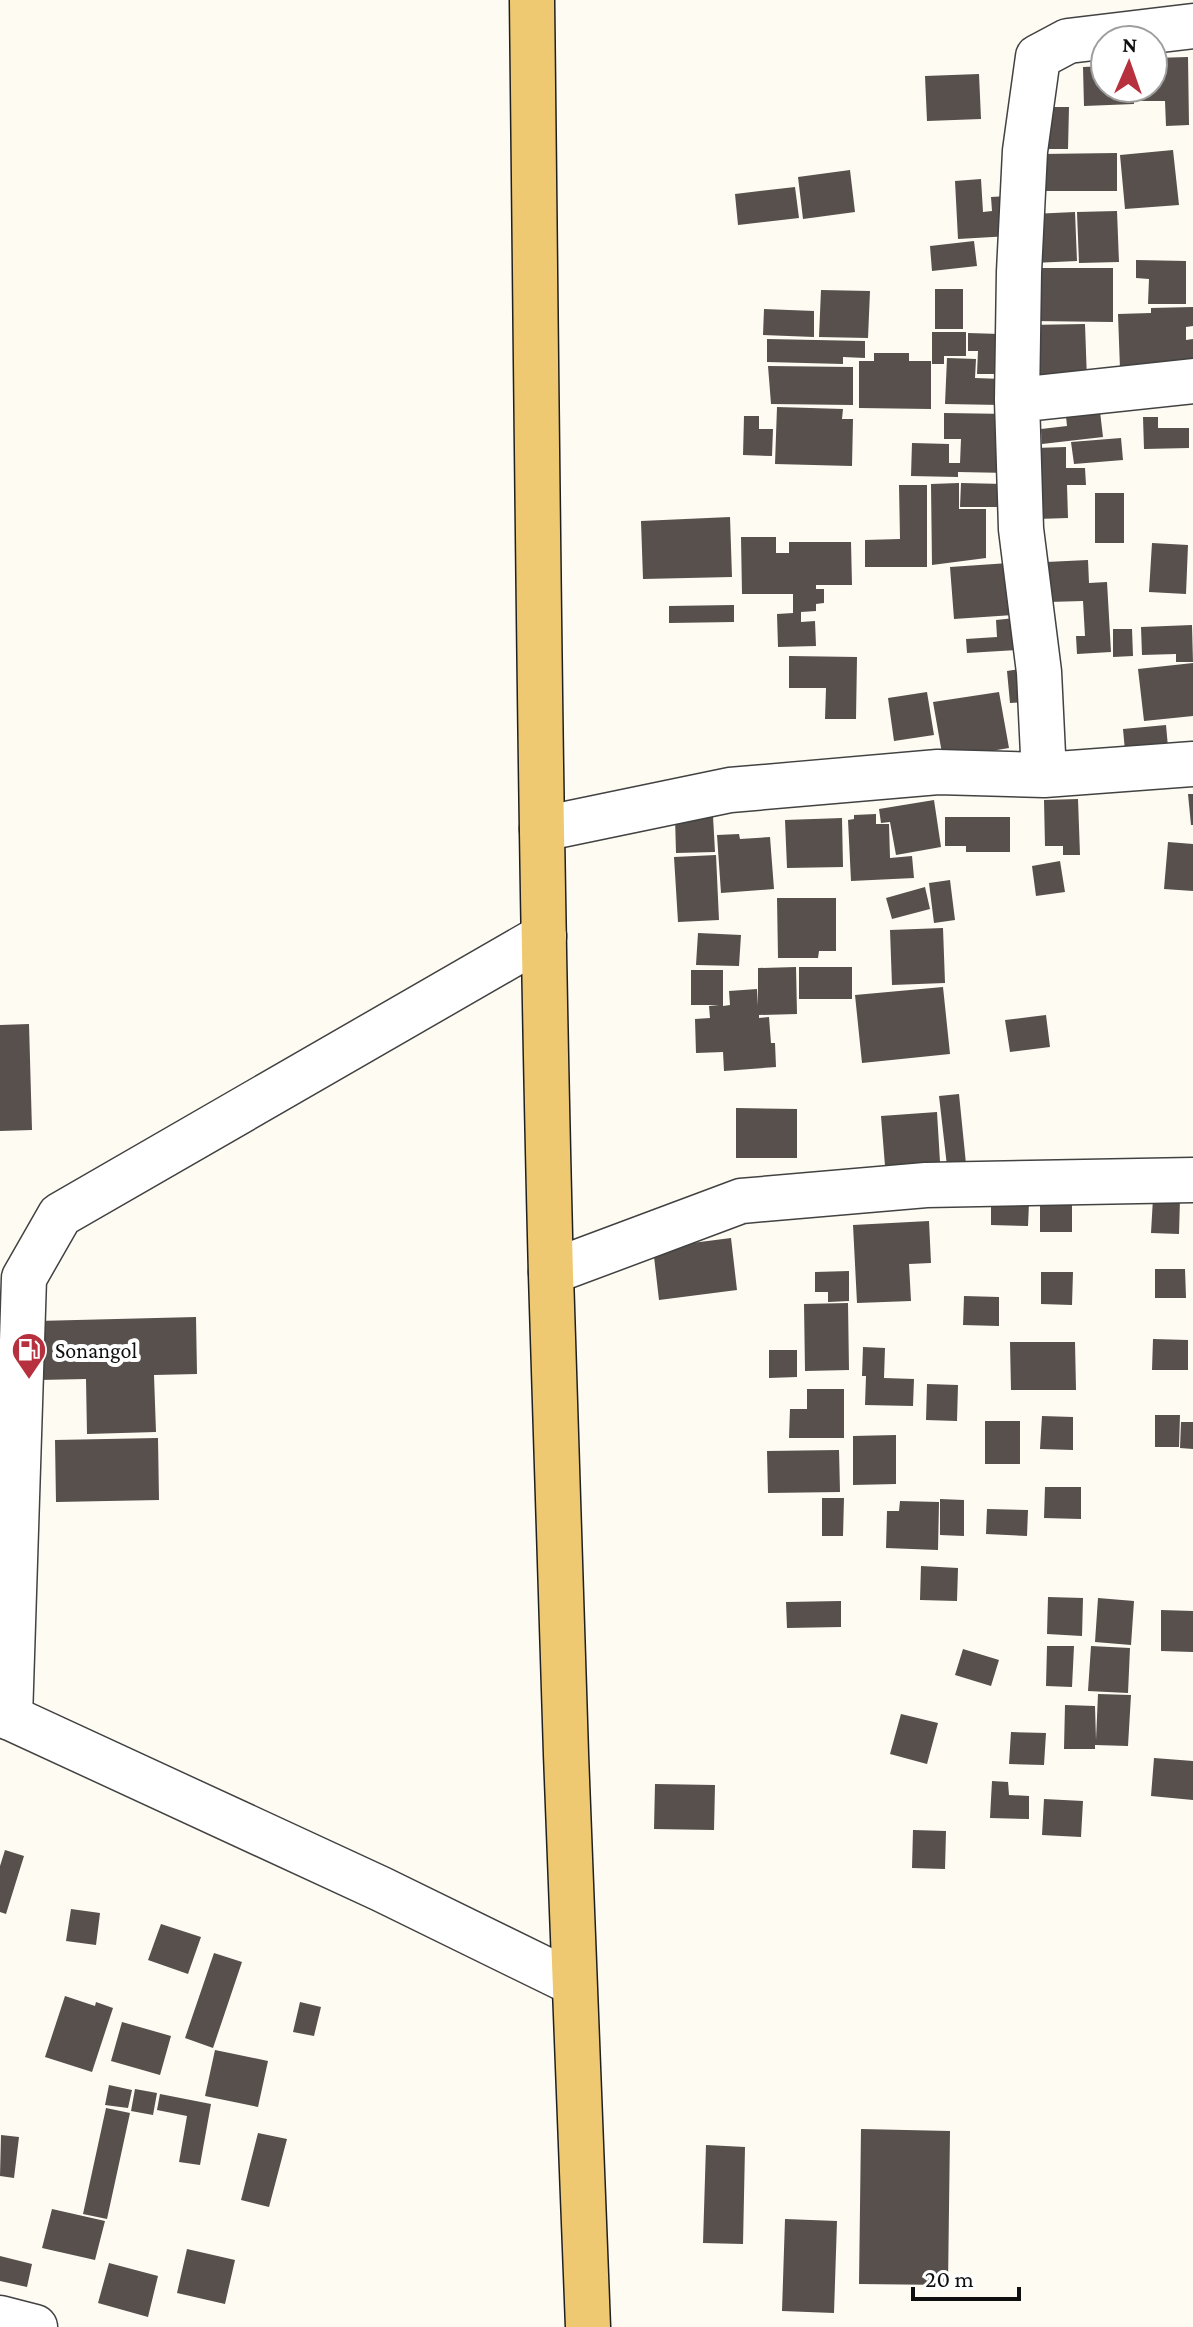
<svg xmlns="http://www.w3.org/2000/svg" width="1193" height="2327" font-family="'Crimson Pro',serif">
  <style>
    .building { fill: #57504c }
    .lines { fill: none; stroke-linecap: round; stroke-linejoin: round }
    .minor-casing { stroke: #424242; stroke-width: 47 }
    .major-casing { stroke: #202020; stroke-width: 47 }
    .minor { stroke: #fff; stroke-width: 44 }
    .major { stroke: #efc971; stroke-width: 44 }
    .labels { text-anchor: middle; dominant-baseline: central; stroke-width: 8; stroke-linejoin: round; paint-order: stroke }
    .poi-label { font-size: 22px; fill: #0f0f0f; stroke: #fff; text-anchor: start }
  </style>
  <rect width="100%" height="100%" fill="#fefbf2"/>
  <path class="building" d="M1188,57L1189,125L1166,126L1165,101H1141V88H1153V58Z
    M1105,66V88H1133L1134,104L1084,106L1083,67Z
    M979,74L981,119L927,121L925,76Z
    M1043,107H1069L1068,149H1042Z
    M1173,150L1179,205L1125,209L1120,155Z
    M1117,153V191H1042L1041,154Z
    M850,170L855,212L803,219L798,177Z
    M981,179L983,212L992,211L991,197L1008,196L1010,236L958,239L955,181Z
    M795,187L799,218L738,225L735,194Z
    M1117,211L1119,262L1079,263L1077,212Z
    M1075,212L1077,261L1033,263L1032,214Z
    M974,241L977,266L932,271L930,246Z
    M1136,260L1186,261V304H1148L1149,279L1136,278Z
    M1033,268H1113V322L1033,321Z
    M935,289H963V329H935Z
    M821,290L870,291L868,338L819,337Z
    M1193,307V326L1186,327V340L1193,339V367L1120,369L1118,314L1151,313V308Z
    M764,309L814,311V337L763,335Z
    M1085,324L1087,380L1029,381L1028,325Z
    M932,332H966V356H944V364H932Z
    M968,333L1000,334L999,374H977L978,351H968Z
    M767,339L865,341V358L843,357V364L767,362Z
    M874,353H909V361H931V409L859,408V361H874Z
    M947,358L976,359L975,378L1002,379L1001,405L945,404Z
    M768,366L853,367V405L771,404Z
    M1099,403L1103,437L1042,444L1041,429L1067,426L1065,407Z
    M777,407L843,409L842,419H853L852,466L775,464Z
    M944,413L1010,414L1009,473L958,472V477L911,476L912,443L949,444V463H960L961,439H944Z
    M744,416H759V429H773L772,456L743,455Z
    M1143,417H1158V428H1189V448L1144,449Z
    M1121,438L1123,460L1074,464L1071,442Z
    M1066,447V468H1085L1086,485H1067L1068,518L1037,519L1035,448Z
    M959,483V509H986V558L932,565L931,484Z
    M961,483L1004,484L1003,507H960Z
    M899,485H927V567H865V540L900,539Z
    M1095,493H1124V543H1095Z
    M730,517L732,577L643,579L641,521Z
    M741,537H776V553H789V542H851L852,585H816V589H824V603L816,604V611L801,612V622L815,621L816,646L778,647L777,614L793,613V594H742Z
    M1152,543L1188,545L1186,594L1149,592Z
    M1088,560L1089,583L1107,582L1111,652L1077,654L1076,636H1085L1083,601L1048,602L1046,562Z
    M1009,563L1013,615L954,619L950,567Z
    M734,605V622L669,623V606Z
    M1015,618L1017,650L967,653L966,639L997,637L996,620Z
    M1192,625L1193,662H1176V654L1142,655L1141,627Z
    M1113,629H1132L1133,656L1113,657Z
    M789,656L857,657L856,719H825L826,688H789Z
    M1193,663V716L1144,721L1138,669Z
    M1027,668L1030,702L1010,703L1007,671Z
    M927,692L934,735L894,741L888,698Z
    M999,692L1009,748L943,759L933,702Z
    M1166,725L1168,747L1125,751L1123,729Z
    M1188,794H1193V825H1191Z
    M1078,799L1080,855H1063V846H1045L1044,800Z
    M934,800L941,847L896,855L890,822L881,823L879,809Z
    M876,814V824H889L890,858L912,856L914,878L851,881L848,820L854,819V815Z
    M713,816L715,852L676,853L675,817Z
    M945,817H1010V852H966V846H945Z
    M842,818L843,867L787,868L785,820Z
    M739,834L740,839L770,837L774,889L721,893L717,835Z
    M1168,842L1193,844V891L1164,889Z
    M716,855L719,920L678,922L674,857Z
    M1060,861L1065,892L1036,896L1032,866Z
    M950,880L955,920L934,923L929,883Z
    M925,887L930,909L892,919L886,898Z
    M777,898H836V951H819L818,958H778Z
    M943,928L945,983L892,985L890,930Z
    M698,933L741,935L739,966L696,965Z
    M796,967L797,1014L759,1015V1018L769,1017L771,1043H775L776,1067L724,1071L723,1052L696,1053L695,1019L710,1018L709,1006L719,1005H691V970H723V1006L730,1005L729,991L757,989L758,1006V968Z
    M799,967H852V999H799Z
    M943,987L950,1054L862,1063L855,995Z
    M1046,1015L1050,1047L1010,1052L1005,1020Z
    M29,1024L32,1130L0,1131V1025Z
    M959,1094L966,1164L947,1166L939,1096Z
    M736,1108L797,1109V1158H736Z
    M937,1112L940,1162L885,1166L881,1116Z
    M1153,1198L1180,1199L1179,1234L1151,1233Z
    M1040,1201L1072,1202V1232H1040Z
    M991,1202L1029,1203L1028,1226L991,1225Z
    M929,1221L931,1263L909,1264L911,1301L857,1303L853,1225Z
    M731,1238L737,1290L659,1300L653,1248Z
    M1155,1269H1185L1186,1298H1155Z
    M849,1271V1301L828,1302V1292H815V1272Z
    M1041,1272H1073L1072,1305L1041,1304Z
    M964,1296L999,1297V1326L963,1325Z
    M848,1303L849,1370L805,1371L804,1304Z
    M196,1317L197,1374L154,1375L156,1432L87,1434L86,1379L39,1380L37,1321Z
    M1153,1339L1188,1340V1370H1152Z
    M1010,1342H1075L1076,1390H1011Z
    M863,1347L885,1348L884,1378L914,1379L913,1406L865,1405L866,1376H862Z
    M769,1350H797V1377L769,1378Z
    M927,1384L958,1385L957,1421L926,1420Z
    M807,1389H844V1438H789L790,1409H807Z
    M1155,1415H1180L1179,1447H1155Z
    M1042,1416L1073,1417V1450L1040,1449Z
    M985,1421H1020V1464H985Z
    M1181,1422H1193V1449L1180,1448Z
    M896,1435V1484L853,1485V1436Z
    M158,1438L159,1500L56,1502L55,1440Z
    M839,1450L840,1492L768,1493L767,1451Z
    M1045,1487H1081V1519L1044,1518Z
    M822,1498H844L843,1536H822Z
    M940,1499L964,1500V1536L940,1535Z
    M900,1501L939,1502L938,1550L886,1548L887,1511H899Z
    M987,1509L1028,1510L1027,1536L986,1534Z
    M921,1566L958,1568L957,1601L920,1600Z
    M1048,1597L1083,1598L1082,1636L1047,1634Z
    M1098,1598L1134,1601L1131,1645L1095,1642Z
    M841,1601V1627L787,1628L786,1602Z
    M1161,1610L1193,1611V1652L1161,1651Z
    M1047,1646H1074L1072,1687L1046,1686Z
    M1091,1646L1130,1648L1128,1693L1088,1691Z
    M963,1649L999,1660L991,1686L955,1675Z
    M1098,1694L1131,1695L1128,1746L1095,1745V1749H1064L1065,1705L1095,1706L1096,1740Z
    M901,1714L938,1723L927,1764L890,1754Z
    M1011,1732L1046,1733L1044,1765L1009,1764Z
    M1154,1758L1193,1761V1800L1151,1796Z
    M992,1781L1008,1782L1009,1795L1029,1796V1819L990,1818Z
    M655,1784L715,1785L714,1830L654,1829Z
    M1044,1799L1083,1801L1081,1837L1042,1835Z
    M913,1830L946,1831L945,1869L912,1868Z
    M5,1850L24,1856L6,1914L0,1912V1866Z
    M71,1909L100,1913L96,1945L66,1941Z
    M161,1924L201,1937L188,1974L148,1960Z
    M214,1953L242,1962L213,2048L185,2038Z
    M65,1996L95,2006L96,2002L113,2008L92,2072L45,2057Z
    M300,2002L321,2007L314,2036L293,2032Z
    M122,2022L171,2036L160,2075L111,2061Z
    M215,2050L268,2061L258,2107L205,2096Z
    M109,2085L132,2090L128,2108L105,2105Z
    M135,2089L157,2093L153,2115L131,2111Z
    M160,2094L211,2104L200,2165L179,2162L187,2116L157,2110Z
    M106,2108L130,2113L107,2219L83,2214Z
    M861,2129L950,2131L948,2285L859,2284Z
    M258,2133L287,2139L269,2207L241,2200Z
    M1,2135L19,2137L14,2178L0,2176Z
    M706,2145L745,2147L743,2244L703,2243Z
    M52,2209L105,2221L95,2260L42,2248Z
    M785,2219L837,2221L834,2313L782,2311Z
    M187,2249L235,2260L225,2304L177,2293Z
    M0,2256L32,2264L27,2287L0,2281Z
    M109,2263L158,2276L148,2317L98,2303Z"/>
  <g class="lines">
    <defs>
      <path id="minor" d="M1017,400L1193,381
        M1044,775L1039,672L1021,529L1017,400L1019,272L1025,151L1038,57L1068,41L1193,26
        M542,829L730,790L938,772L1044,775L1193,764
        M551,1272L741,1201L926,1185L1193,1180
        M0,1713L381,1889L573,1983
        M10,1718L24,1278L60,1215L544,936
        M0,2318L35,2327"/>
      <path id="major" d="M532,0C537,425 540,850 551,1275C561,1626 573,1976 588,2327"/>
    </defs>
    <use href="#minor" class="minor-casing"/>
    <use href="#major" class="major-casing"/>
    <use href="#minor" class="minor"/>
    <use href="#major" class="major"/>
  </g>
  <defs>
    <symbol id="fuel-pin" viewBox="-11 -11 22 30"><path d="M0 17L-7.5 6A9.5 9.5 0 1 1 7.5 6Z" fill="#b6303e" stroke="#fff"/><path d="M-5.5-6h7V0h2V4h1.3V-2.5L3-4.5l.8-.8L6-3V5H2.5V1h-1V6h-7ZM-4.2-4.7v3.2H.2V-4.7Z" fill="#fff"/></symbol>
  </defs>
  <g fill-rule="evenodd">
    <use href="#fuel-pin" x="9" y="1330" width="40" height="54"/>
  </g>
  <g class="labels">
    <g class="poi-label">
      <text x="55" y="1350">Sonangol</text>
    </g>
  </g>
  <g transform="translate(1129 64) rotate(2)"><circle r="38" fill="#ffffff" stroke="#9f9f9f" stroke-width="2"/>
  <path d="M0-6L14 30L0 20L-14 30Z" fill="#b6303e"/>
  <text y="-12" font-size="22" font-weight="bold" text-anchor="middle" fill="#0f0f0f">N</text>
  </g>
  <path d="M913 2287v12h106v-12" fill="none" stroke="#0f0f0f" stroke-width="4"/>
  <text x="925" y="2287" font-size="24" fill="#0f0f0f" stroke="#ffffff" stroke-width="6" paint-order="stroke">20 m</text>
</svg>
